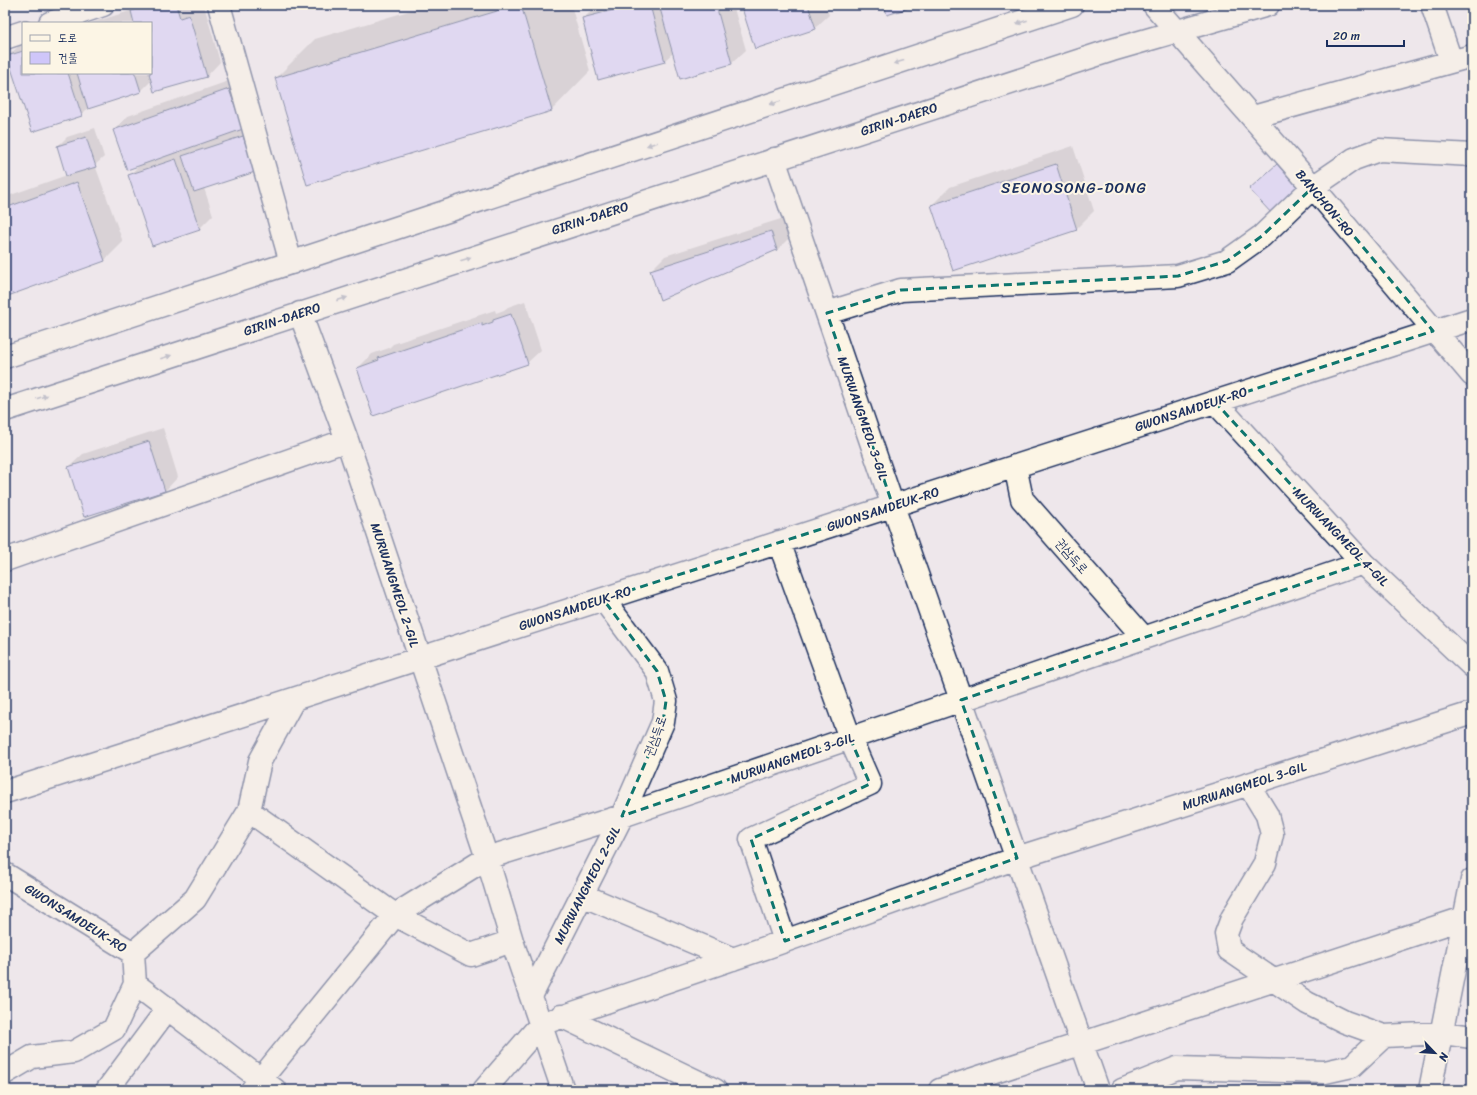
<svg xmlns="http://www.w3.org/2000/svg" width="1477" height="1095" font-family="Sriracha,'Poor Story',sans-serif">
  <style>
    .shadow { fill: #0003 }
    .building { fill: #cfc6f9; stroke: #1b2f5e }
    .lines { fill: none; stroke-linecap: round; stroke-linejoin: round }
    .minor-casing { stroke: #1b2f5e; stroke-width: 25 }
    .tertiary-casing { stroke: #1b2f5e; stroke-width: 25 }
    .minor { stroke: #fcf5e5; stroke-width: 22 }
    .tertiary { stroke: #fcf5e5; stroke-width: 22 }
    .oneway { fill: #8c92a2 }
    .marked { fill: none; stroke: #0f766e; stroke-width: 3; stroke-dasharray: 8 5; stroke-linejoin: round }
    .labels { text-anchor: middle; dominant-baseline: central; stroke-width: 4; stroke-linejoin: round; paint-order: stroke }
    .street-label { font-size: 13px; fill: #1b2f5e; stroke: #fcf5e5 }
    .quarter-label { font-size: 15px; letter-spacing: 1px; fill: #1b2f5e; stroke: #fcf5e5 }
  </style>
  <rect width="100%" height="100%" fill="#eee7eb"/>
  <filter id="ink" filterUnits="userSpaceOnUse"><feTurbulence type="fractalNoise" baseFrequency=".025" numOctaves="2"/><feDisplacementMap in="SourceGraphic" scale="8" xChannelSelector="R" yChannelSelector="G"/><feConvolveMatrix kernelMatrix="1 2 1 2 8 2 1 2 1" color-interpolation-filters="sRGB"/></filter>
  <g filter="url(#ink)">
    <path class="shadow" d="M138,5H204L220,62L207,76L155,91L152,80L141,91L88,108L81,115L33,131L8,56L23,42V73H151V23H91L133,10Z
      M429,5H571L590,71L552,110L276,78L315,39Z
      M597,5H733L746,50L732,63L681,78L674,52L664,61L583,19Z
      M743,5H826L829,15L815,28Z
      M243,76L257,115L240,132L252,127L264,162L204,188L213,215L199,229L129,175L141,164L114,130L128,116Z
      M95,128L104,157L95,165L123,242L105,260L5,296V197L67,175L58,146L67,137Z
      M1073,146L1094,211L1076,229L932,205L950,187Z
      M1287,156L1300,189L1260,180Z
      M784,218L791,236L777,250L660,299L651,270L665,256Z
      M525,301L541,350L527,363L358,368L372,354L389,348L393,344L495,310L496,313L504,310L508,307Z
      M163,428L178,477L165,491L69,467L83,454Z"/>
    <path class="building" d="M151,5H176L180,18L189,15L207,77L154,92L149,73H151V23H134L131,11Z
      M517,5H521L552,111L307,185L275,78Z
      M633,5H650L665,62L598,80L582,18Z
      M659,5H716L732,64L680,79Z
      M741,5H808L816,29L755,49Z
      M884,5H918L887,15Z
      M23,51V73H68L82,116L32,132L7,56Z
      M77,73H135L141,92L88,109Z
      M229,89L243,129L127,170L113,130Z
      M243,136L255,172L194,192L182,156Z
      M86,137L96,167L66,176L57,146Z
      M176,159L200,230L152,246L128,175Z
      M1056,164L1077,230L953,271L931,205Z
      M1277,164L1300,190L1273,215L1249,189Z
      M77,182L105,261L5,297V208Z
      M771,231L777,250L660,300L650,270Z
      M511,314L528,364L373,416L357,368L379,360L378,358L482,323V326L493,322V320Z
      M149,441L165,491L84,517L68,467Z"/>
    <g class="lines">
      <defs>
        <path id="minor" d="M219,5L291,263
          M1154,5L1313,187L1472,375
          M1432,5L1451,61
          M50,23L103,5
          M5,38L23,32
          M1253,117L1472,56
          M774,159L893,506L1098,1090
          M300,313L347,440L487,858L512,941L563,1090
          M827,313L901,290L1178,276L1227,261L1262,236L1313,187L1354,159L1379,150L1472,155
          M1215,402L1363,563L1472,666
          M1015,466L1022,499L1144,638
          M779,542L850,738L870,784L751,839L785,941
          M5,560L347,440
          M1248,784L1267,815L1272,834L1265,863L1232,918L1226,934L1229,950L1307,1003L1345,1022L1384,1036
          M5,792L1472,319
          M249,811L395,915L471,955L512,941
          M5,874L133,953L195,899L249,811L260,761L294,699
          M582,895L733,959
          M135,984L275,1090
          M532,994L622,816L663,722L666,701L657,671L603,599
          M561,1016L715,1090
          M5,1073L32,1057L74,1052L114,1029L135,984L133,953
          M107,1090L168,1008
          M252,1090L395,915L487,858L622,816L1363,563
          M484,1090L541,1024L768,947L1017,858L1472,713
          M940,1090L1464,918
          M1122,1090L1177,1068L1325,1072L1352,1066L1384,1036L1443,1033L1472,1037
          M1430,1090L1472,880"/>
        <path id="tertiary" d="M5,357L1072,5
          M5,410L1112,50L1268,5"/>
      </defs>
      <use href="#minor" class="minor-casing"/>
      <use href="#tertiary" class="tertiary-casing"/>
      <use href="#minor" class="minor"/>
      <use href="#tertiary" class="tertiary"/>
    </g>
    <defs><path id="oneway-solid" d="M-6-.8H1V-3.2L6.5 0L1 3.2V.8H-6Z"/></defs>
    <g class="oneway">
      <use href="#oneway-solid" transform="translate(1022 22) rotate(162)"/>
      <use href="#oneway-solid" transform="translate(899 62) rotate(162)"/>
      <use href="#oneway-solid" transform="translate(775 103) rotate(162)"/>
      <use href="#oneway-solid" transform="translate(652 144) rotate(162)"/>
      <use href="#oneway-solid" transform="translate(466 259) rotate(-18)"/>
      <use href="#oneway-solid" transform="translate(342 299) rotate(-18)"/>
      <use href="#oneway-solid" transform="translate(166 357) rotate(-18)"/>
      <use href="#oneway-solid" transform="translate(42 397) rotate(-18)"/>
    </g>
  </g>
  <path d="M0 0H1477V1095H0ZM1313,187L1433,331L1215,402L1363,563L961,700L1017,858L785,941L751,839L870,784L850,738L622,816L663,722L666,701L657,671L603,599L893,506L827,313L901,290L1178,276L1227,261L1262,236Z" fill="#eee7eb" fill-opacity=".55" fill-rule="evenodd"/>
  <path class="marked" d="M1313,187L1433,331L1215,402L1363,563L961,700L1017,858L785,941L751,839L870,784L850,738L622,816L663,722L666,701L657,671L603,599L893,506L827,313L901,290L1178,276L1227,261L1262,236Z"/>
  <g class="labels">
    <g class="street-label">
      <text transform="translate(899 119) rotate(-18)">GIRIN-DAERO</text>
      <text transform="translate(1325 203) rotate(50)">BANCHON-RO</text>
      <text transform="translate(590 218) rotate(-18)">GIRIN-DAERO</text>
      <text transform="translate(282 319) rotate(-18)">GIRIN-DAERO</text>
      <text transform="translate(1191 409) rotate(-18)">GWONSAMDEUK-RO</text>
      <text transform="translate(863 418) rotate(71)">MURWANGMEOL 3-GIL</text>
      <text transform="translate(883 509) rotate(-18)">GWONSAMDEUK-RO</text>
      <text transform="translate(1341 537) rotate(46)">MURWANGMEOL 4-GIL</text>
      <text transform="translate(1072 556) rotate(49)">권삼득로</text>
      <text transform="translate(395 585) rotate(72)">MURWANGMEOL 2-GIL</text>
      <text transform="translate(575 608) rotate(-18)">GWONSAMDEUK-RO</text>
      <text transform="translate(655 736) rotate(-70)">권삼득로</text>
      <text transform="translate(792 758) rotate(-19)">MURWANGMEOL 3-GIL</text>
      <text transform="translate(1244 786) rotate(-18)">MURWANGMEOL 3-GIL</text>
      <text transform="translate(587 885) rotate(-63)">MURWANGMEOL 2-GIL</text>
      <text transform="translate(76 918) rotate(32)">GWONSAMDEUK-RO</text>
    </g>
    <g class="quarter-label">
      <text x="1074" y="188">SEONOSONG-DONG</text>
    </g>
  </g>
  <rect width="1477" height="1095" fill="none" stroke="#fcf5e5" stroke-width="20"/>
  <rect x="10" y="10" width="1457" height="1075" fill="none" stroke="#1b2f5e" stroke-width="1.5" filter="url(#ink)"/>
  <rect x="22" y="22" width="130" height="52" fill="#fcf5e5" stroke="#a2a6af"/>
  <rect x="30" y="35" width="20" height="6" fill="#fcf5e5" stroke="#a2a6af"/>
  <text x="58" y="42" font-size="12" fill="#1b2f5e">도로</text>
  <rect x="30" y="52" width="20" height="12" fill="#cfc6f9" stroke="#a2a6af"/>
  <text x="58" y="62" font-size="12" fill="#1b2f5e">건물</text>
  <g transform="translate(1435 1053) rotate(115)" stroke="#fcf5e5" stroke-width="3" paint-order="stroke">
  <path d="M0-3L7 15L0 10L-7 15Z" fill="#1b2f5e"/>
  <text y="-6" font-size="11" font-weight="bold" text-anchor="middle" fill="#1b2f5e">N</text>
  </g>
  <path d="M1327 40v6h77v-6" fill="none" stroke="#1b2f5e" stroke-width="2"/>
  <text x="1333" y="40" font-size="12" fill="#1b2f5e" stroke="#fcf5e5" stroke-width="3" paint-order="stroke">20 m</text>
</svg>
